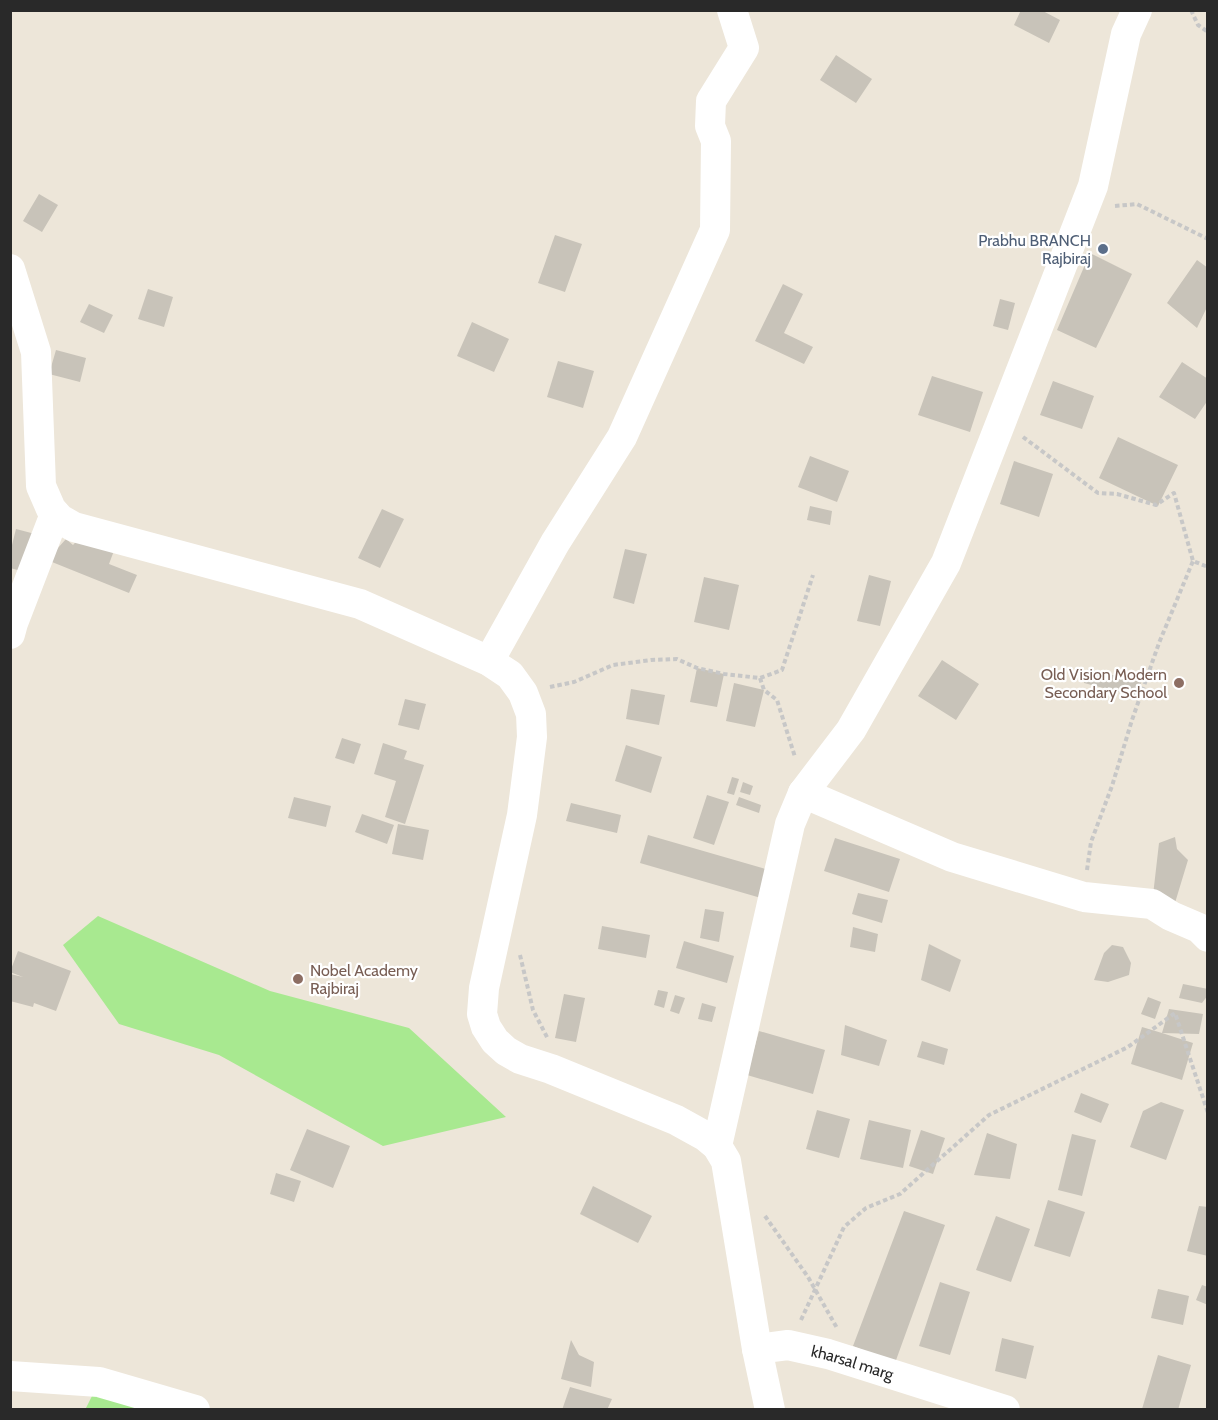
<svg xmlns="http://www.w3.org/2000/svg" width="1218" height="1420" font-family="Cabin,sans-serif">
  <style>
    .green { fill: #a8e990 }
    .building { fill: #c8c3b9 }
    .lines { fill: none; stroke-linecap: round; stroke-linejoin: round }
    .path { stroke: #c7c7c7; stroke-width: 4; stroke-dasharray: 4.5 3; stroke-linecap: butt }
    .minor { stroke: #fff; stroke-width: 30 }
    .service-dot { fill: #5c6f8a; stroke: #fff; stroke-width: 2 }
    .education-dot { fill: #8d6e63; stroke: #fff; stroke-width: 2 }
    .labels { text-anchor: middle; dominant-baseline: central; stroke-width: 4.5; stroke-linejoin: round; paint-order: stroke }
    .service-label { font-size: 16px; fill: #4e5e75; stroke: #fff; text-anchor: end }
    .education-label { font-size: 16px; fill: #785e54; stroke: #fff; text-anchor: end }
    .street-label { font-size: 16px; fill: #292929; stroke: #fff }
  </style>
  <rect width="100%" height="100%" fill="#ede6d9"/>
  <path class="green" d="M98,916L270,991L409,1028L506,1117L383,1146L219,1055L119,1024L63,945Z
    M99,1382L186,1410H85Z"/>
  <path class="building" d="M1021,10H1041L1060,20L1049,43L1014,25Z
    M836,55L872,79L856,103L820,80Z
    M39,194L58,205L42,232L23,221Z
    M555,235L582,244L565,292L538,283Z
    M1090,253L1132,274L1096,348L1057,330Z
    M1197,260L1208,268V305L1197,328L1167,303Z
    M783,284L803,294L784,333L813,347L804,364L755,341Z
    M148,289L173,297L164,327L138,319Z
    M1000,299L1015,303L1008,330L993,326Z
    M89,304L113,315L104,333L80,322Z
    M472,322L509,339L494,372L457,356Z
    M56,350L86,358L80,382L49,374Z
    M558,361L594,371L583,408L547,397Z
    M1182,362L1208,379V400L1195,419L1159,397Z
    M932,376L983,392L970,432L918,415Z
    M1053,381L1094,396L1082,429L1040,415Z
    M1118,437L1178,465L1158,506L1099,478Z
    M810,456L849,471L837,502L798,487Z
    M1014,461L1053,474L1039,517L1000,504Z
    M810,506L832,511L830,525L807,520Z
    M382,509L404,519L380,568L358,558Z
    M16,529L39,535L29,573L10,568V553Z
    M82,535L115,548L109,564L137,575L129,593L47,560L66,539L73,545Z
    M625,549L647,554L634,604L613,598Z
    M869,575L891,581L880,626L857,621Z
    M704,577L739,585L729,630L694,622Z
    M942,660L979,684L956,720L918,696Z
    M697,668L724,674L717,707L690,702Z
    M1088,669L1141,682L1138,697L1084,683Z
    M734,683L764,690L755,727L726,721Z
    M631,689L665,695L659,725L626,719Z
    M405,699L426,704L419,730L398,725Z
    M342,738L361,744L354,764L335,758Z
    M383,743L407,751L404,759L424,765L405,824L385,817L396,781L374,774Z
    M626,745L662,757L651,793L615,781Z
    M732,777L739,779L734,795L727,793Z
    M743,782L753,786L750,795L740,792Z
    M707,795L729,802L714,845L693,838Z
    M294,797L331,806L326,827L288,818Z
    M739,797L761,805L759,813L736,805Z
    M571,803L621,815L617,833L566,821Z
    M362,814L394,825L387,844L355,832Z
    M398,824L429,830L423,860L392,854Z
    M648,835L769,870L761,898L640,863Z
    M1175,837L1177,849L1188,860L1171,916L1152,904L1159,843Z
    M835,838L900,859L889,892L824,871Z
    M858,893L888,900L882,923L852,914Z
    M705,909L724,912L719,942L700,938Z
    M602,926L650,935L646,958L598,949Z
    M853,927L878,934L875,952L850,947Z
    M684,941L734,956L727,983L676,968Z
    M929,944L961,960L950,992L921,980Z
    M1112,945L1123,947L1131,963L1129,975L1108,982L1094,980L1104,953Z
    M18,951L71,971L56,1011L34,1003L33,1007L10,1001V974L23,977L10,972Z
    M1183,984L1208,989V995L1202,1003L1179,998Z
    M658,990L668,992L664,1008L654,1005Z
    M564,994L585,998L576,1042L555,1038Z
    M675,995L685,998L679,1014L670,1011Z
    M1148,997L1161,1002L1155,1019L1141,1014Z
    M702,1003L716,1007L712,1022L698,1019Z
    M1169,1009L1203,1014L1199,1034L1162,1033L1193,1043L1182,1080L1131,1064L1142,1027L1162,1033Z
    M845,1025L887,1040L879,1066L841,1055Z
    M759,1031L825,1050L813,1094L747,1075Z
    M922,1041L948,1049L944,1065L917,1057Z
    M1081,1093L1109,1104L1101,1123L1074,1112Z
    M1161,1102L1184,1110L1166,1160L1130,1147L1143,1111Z
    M817,1110L850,1119L839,1158L806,1149Z
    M869,1120L911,1130L903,1168L860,1159Z
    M307,1129L350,1146L333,1188L290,1170Z
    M921,1130L945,1138L933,1174L909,1166Z
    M987,1133L1017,1144L1010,1179L974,1175Z
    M1072,1134L1096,1140L1082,1196L1058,1190Z
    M276,1173L301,1181L294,1202L270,1194Z
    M593,1186L652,1216L638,1243L580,1214Z
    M1048,1200L1085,1212L1070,1257L1034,1246Z
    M1199,1206L1208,1207V1256L1187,1251Z
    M904,1211L945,1225L895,1363L853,1346Z
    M996,1216L1030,1229L1011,1282L976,1270Z
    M940,1282L970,1292L950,1355L919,1346Z
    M1202,1285L1208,1287V1305L1196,1300Z
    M1158,1289L1189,1296L1183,1325L1151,1318Z
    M1002,1338L1034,1346L1026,1379L995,1371Z
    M571,1340L579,1355L594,1362L591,1387L561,1379Z
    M1158,1355L1191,1365L1178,1410L1142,1409Z
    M570,1387L612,1399L607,1410H562Z"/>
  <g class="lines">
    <path class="path" d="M1191,10L1198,25L1208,32
      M1115,206L1137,204L1208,239
      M1023,437L1098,493L1117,494L1156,505L1174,493L1193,561L1208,567
      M760,678L764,690L777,700L795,757
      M550,687L574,682L613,665L651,660L677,659L697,668L724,674L760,678L782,670L813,575
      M1087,870L1091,842L1112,786L1132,720L1159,643L1193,561
      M520,955L533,1010L548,1039
      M765,1216L808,1277L837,1328
      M801,1320L844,1227L866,1208L900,1194L989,1115L1128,1047L1175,1013L1208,1113"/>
    <g class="minor">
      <path d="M10,269L36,352L41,486L51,509L60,519L74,527L360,604L489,661L510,675L523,693L531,714L532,737L522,815L484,988L482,1014L486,1027L495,1041L506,1051L520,1059L551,1069L676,1120L705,1136L717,1146L726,1161L757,1349L770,1410"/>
      <path d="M10,634L13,623L55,514"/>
      <path d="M489,661L555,543L622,437L715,230L716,141L710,126L711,101L744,48L732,10"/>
      <path d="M803,793L952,857L1084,897L1152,904L1171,916L1199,928L1208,937"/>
      <path d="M717,1146L790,824L803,793L851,730L946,563L1093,186L1126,34L1137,10"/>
      <path id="s1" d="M757,1349L788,1345L828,1354L1005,1410"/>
      <path d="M10,1376L99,1382L195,1410"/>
    </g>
  </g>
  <circle class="service-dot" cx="1103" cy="249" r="6"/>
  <g class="education-dot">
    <circle cx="1179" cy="683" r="6"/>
    <circle cx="298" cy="979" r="6"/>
  </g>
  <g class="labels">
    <g class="service-label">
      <text x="1091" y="240">Prabhu BRANCH<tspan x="1091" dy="18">Rajbiraj</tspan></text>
    </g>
    <g class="education-label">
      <text x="1167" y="674">Old Vision Modern<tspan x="1167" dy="18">Secondary School</tspan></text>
      <text x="310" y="970" text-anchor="start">Nobel Academy<tspan x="310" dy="18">Rajbiraj</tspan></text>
    </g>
    <g class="street-label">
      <text stroke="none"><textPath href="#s1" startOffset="98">kharsal marg</textPath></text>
    </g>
  </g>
  <rect width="1218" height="1420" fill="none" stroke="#292929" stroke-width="24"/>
</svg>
